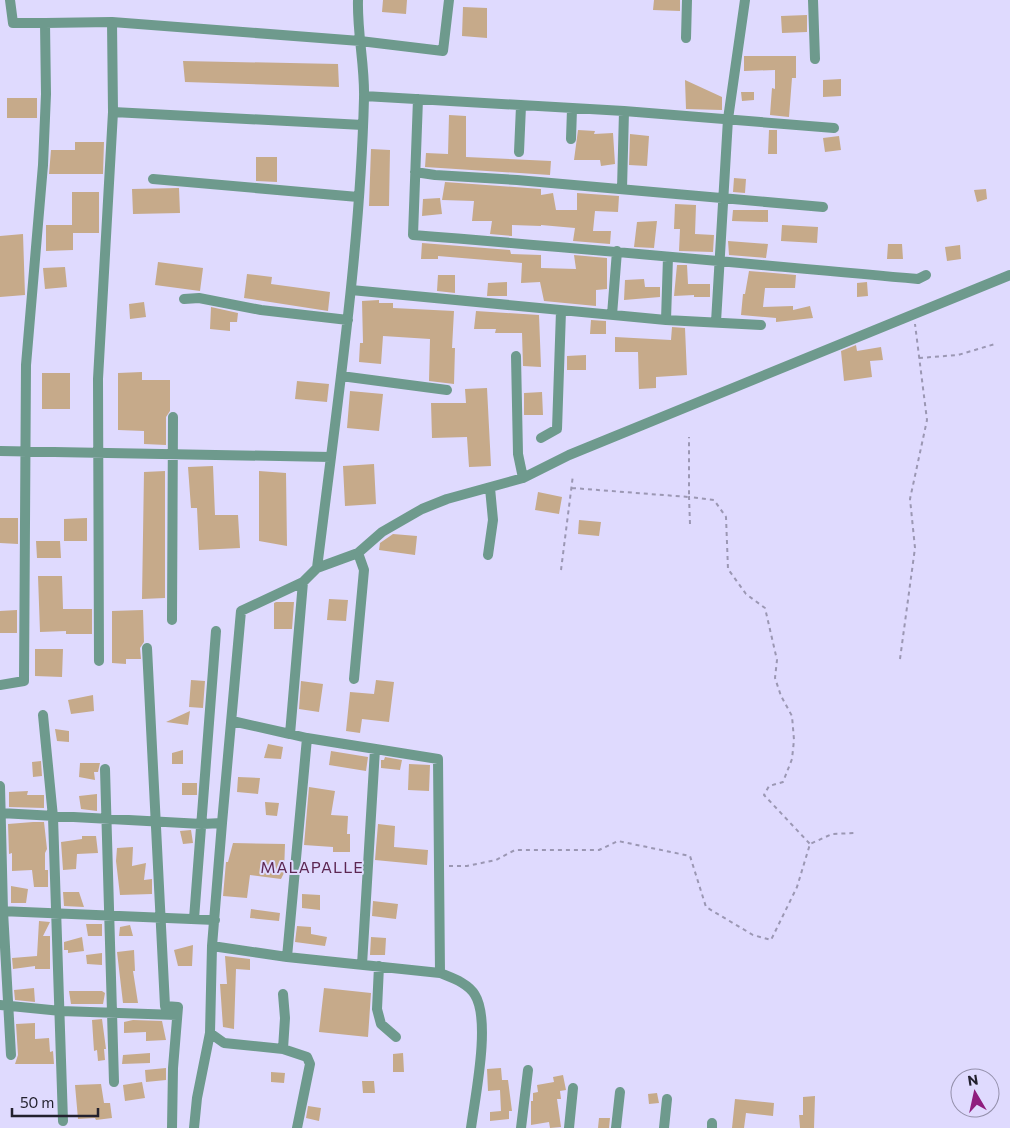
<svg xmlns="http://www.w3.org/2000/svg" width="1010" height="1128" font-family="Commissioner,sans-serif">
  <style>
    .building { fill: #c6aa8a }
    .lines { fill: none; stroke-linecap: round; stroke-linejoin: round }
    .path { stroke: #9b97b3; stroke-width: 2; stroke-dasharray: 4 4; stroke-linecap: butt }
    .minor { stroke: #6e9a8d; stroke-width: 10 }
    .labels { text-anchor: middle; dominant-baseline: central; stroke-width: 4; stroke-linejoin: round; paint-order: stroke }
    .quarter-label { font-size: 16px; letter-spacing: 1px; fill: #5c2652; stroke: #dfdafe }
  </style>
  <rect width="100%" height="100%" fill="#dfdafe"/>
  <path class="building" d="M383,0H407L406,14L382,12Z
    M654,0H680V11L653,10Z
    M463,7L487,8V38L462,36Z
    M807,15V32L782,33L781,16Z
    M744,56H796V78H792L789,117L770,115L772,88L775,89V70L744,71Z
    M183,61L338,64L339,87L185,82Z
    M841,79V96L823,97V80Z
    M685,80L722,97V110L686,109Z
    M741,92H754V100L742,101Z
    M7,98H37V118H7Z
    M449,115L466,116V157L551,161L550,175L425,167L426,153L448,154Z
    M578,130L595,131L594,134L613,133L615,164L601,166L600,160H574Z
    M769,130H777V154H768Z
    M630,134L649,136L647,166L629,165Z
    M839,136L841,150L825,152L823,138Z
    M75,142H104L103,174H49L51,150H75Z
    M371,149L390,150L389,206H369Z
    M256,157H277V182L256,181Z
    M734,178L746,179L745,193L733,192Z
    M445,182L541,189V195L553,193L556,210H577V193L619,196L618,212L595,211L593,231H611L610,244L573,241L575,228L541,225V226L512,225V236L490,234L492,221H472L474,201L442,200Z
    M179,188L180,213L133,214L132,189Z
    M986,189L987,199L977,202L974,190Z
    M72,192H99V233H73V250L46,251V225H72Z
    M440,198L442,214L422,216L423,199Z
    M675,204L696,205L695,234L714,235L713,252L679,251L680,229H674Z
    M733,210H768V222L732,221Z
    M657,221L654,248L634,247L637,222Z
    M782,225L818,227L817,243L781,241Z
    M23,234L25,295L0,297V236Z
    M728,241L768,244L766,258L729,255Z
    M422,243L510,250L511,254L541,255V268L576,269L574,255L607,258V289L596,290V306L544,301L540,282L521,283L522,263L438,256V259H421Z
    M888,244H902L903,259H887Z
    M960,245L961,259L947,261L945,247Z
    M158,262L203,268L200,291L155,285Z
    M677,265H687L688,284H710V297H694V295L674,296Z
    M65,267L67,287L45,289L43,268Z
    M749,271L796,275L795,288H765L763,307L793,306V310L810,306L813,318L776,322V318L741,315L743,294H745Z
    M247,274L272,277L271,284L330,292L328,311L244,298Z
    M438,275H455V293L437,291Z
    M644,279L645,287H660V297L624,300L625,280Z
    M507,282V296H487L488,283Z
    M867,282L868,296L857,297V283Z
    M379,300V303H393V308L454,311L452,348H455L454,384L429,381L430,339L383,336L381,364L359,362L360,343H363L362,301Z
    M144,302L146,317L130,319L129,304Z
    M211,307L238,313L237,322H230V331L210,329Z
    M476,311L539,315L541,367L523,366L522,333H495L496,329H474Z
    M591,320L606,321V334H590Z
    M672,327L685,328L687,375L656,377V388L639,389L638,352H615V337L671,340Z
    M856,345L857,351L881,347L883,360L870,361L872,377L844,381L841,351Z
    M586,355V370H567V356Z
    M142,372V380H170V411L166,417V445L144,444V431L118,430V373Z
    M42,373H70V409H42Z
    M297,381L329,384L327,402L295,399Z
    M487,388L491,466L469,467L467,437L432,438L431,403H466L465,389Z
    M350,391L383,394L379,431L347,428Z
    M542,392L543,415H524V393Z
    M374,464L376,504L345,506L343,466Z
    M213,466L215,515H238L240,548L199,550L197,508H191L188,467Z
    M165,471V598L142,599L144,472Z
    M259,471L286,473L287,546L259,541Z
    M538,492L562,497L559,514L535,510Z
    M0,518H18V544L0,543Z
    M87,518V541H64V519Z
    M579,520L601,522L599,536L578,534Z
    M393,534L417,536L415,555L379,550L380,543Z
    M36,541H60L61,558H37Z
    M38,576H62L63,609H92V634H66V631L40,632Z
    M329,599L348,600L346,621L327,620Z
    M276,602H294L292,629H274V603Z
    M17,610V633H0V611Z
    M143,610L144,642L140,648L141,659H126V664L112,663V611Z
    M35,649H63L62,677L35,676Z
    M191,680L205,681L203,708L189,707Z
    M376,680L394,682L389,722L362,719L360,733L346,731L350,692L374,694Z
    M301,681L323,684L319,712L299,709Z
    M93,695L94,711L71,714L68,700Z
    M190,711L188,725L166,722Z
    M55,729L69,731V742L57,741Z
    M268,744L283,747L281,759L264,758Z
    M183,750V764H172V753Z
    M331,751L368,757L366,771L329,765Z
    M385,757L402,760L400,770L381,768V760H384Z
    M41,761L42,776L33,777L32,762Z
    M80,763H100L98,772H94L95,780L79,777Z
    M409,764L430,765L429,791L408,790Z
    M238,777L260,778L258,794L237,792Z
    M182,783H197V795H182Z
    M309,787L335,791L331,815L348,816L347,834H350V852H333V847L304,845Z
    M28,791L27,795H44V808L9,807V792Z
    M97,794V811L81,809L79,796Z
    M265,802L279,803L277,816L266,815Z
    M33,822H44L47,849L45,853V870H48V887H34L32,870L12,871V853L9,854L8,824Z
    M378,824L395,826L394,847L428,850L427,865L375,860Z
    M191,830L193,843L183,844L180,831Z
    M82,836H96L98,853L77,854L76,869L63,870L61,842L82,839Z
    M233,843L285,844L284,873L281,879L250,875L247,898L223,896L226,862H228Z
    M133,847L132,866L146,863L144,880L152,879V894L120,895L116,861L117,848Z
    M11,886L28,889L26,903H11Z
    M63,892H79L84,907L64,906Z
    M302,894L320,895V910L302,908Z
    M373,901L398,904L396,919L372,916Z
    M251,909L280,913L279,921L250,918Z
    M39,921L50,922L43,936H50V969H35V966L13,969L12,958L37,956Z
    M86,924H102V936H88Z
    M130,925L133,936H119L120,927Z
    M297,926L311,927V934L327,937L325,946L295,942Z
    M82,937L84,951L68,953V950H64V942Z
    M371,937L386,938L385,955H370Z
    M193,945L192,966H178L174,950Z
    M134,950L135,971H133L138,1003H123L117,952Z
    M102,953V965L87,964L86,955Z
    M225,956L250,959V970L236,969L234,1029L223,1027L220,984H227Z
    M34,988L35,1002L15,1000L14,990Z
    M324,988L371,993L368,1037L319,1032Z
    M69,991H102L105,993L103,1004H71Z
    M102,1019L106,1049H104L105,1060L98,1061L97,1050L94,1051L92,1020Z
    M133,1020L162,1021L166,1040L146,1041V1032L124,1033V1022Z
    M35,1023V1039L49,1038L50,1052L53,1051L54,1064H15L18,1055L16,1024Z
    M150,1053V1063L122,1064L123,1055Z
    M403,1053L404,1072H393V1054Z
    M166,1068V1080L146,1082L145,1070Z
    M501,1068L502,1080H508L512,1111H509V1119L490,1121V1112L501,1111L500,1090L488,1091L487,1069Z
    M271,1072L285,1073L284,1083L271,1082Z
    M563,1075L566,1090L560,1091L561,1099H557L561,1127L550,1128L549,1122L531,1125V1101H533V1093L538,1092L537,1085L554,1082L553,1077Z
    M362,1081H374L375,1093H363Z
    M142,1082L145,1098L125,1101L123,1085Z
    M101,1084L104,1103H110L112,1118L96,1120L95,1118L78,1119L75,1085Z
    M657,1093L659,1103L649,1104L648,1094Z
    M815,1096L814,1128H800L799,1115H803V1097Z
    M735,1099L774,1103L773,1116L746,1113L744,1128H732Z
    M308,1106L321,1108L319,1121L306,1118Z
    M599,1118H610L609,1128H598Z"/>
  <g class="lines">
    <path class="path" d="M919,358L958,355L995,344
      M572,488L689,497V437
      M690,524L689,497L714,500L726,517L728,569L746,594L765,608L777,660L775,678L781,696L792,716L794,740L792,759L783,782L769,786L764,795L810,844
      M561,570L573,475
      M900,659L915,548L910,499L927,420L915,324
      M449,866H467L496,860L515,850H599L618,841L690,856L706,907L753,935L771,940L797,887L810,844L832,834L856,833"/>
    <path class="minor" d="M10,0L13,23H45
      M813,0L815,59
      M686,38L687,0
      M364,96L624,111L834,128
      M418,99L413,235C581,248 749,264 918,279L926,275
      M113,112L363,125
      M571,139L572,109
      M519,152L521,106
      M415,172L435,175L517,180L823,207
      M153,179L358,197
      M622,189L624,111
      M351,290L666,320L761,325
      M184,299L199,298L261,310L348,320
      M612,315L617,251
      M666,320L668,257
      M716,322L728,119L745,0
      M516,356L518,454L523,478
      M341,376L447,390
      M541,438L557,429L561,311
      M0,451L331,457L317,568L303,582L241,611L222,823
      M331,457C346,338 361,218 364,98C365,66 357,33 358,0
      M358,553L382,532L422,509L447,499L523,478L569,455L1010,275
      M488,555L493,520L490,488
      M317,568L358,553L364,570L354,679
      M172,620L173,417
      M147,648L165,1006L178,1007L173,1068L172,1128
      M99,661L98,379L113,112L112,22L360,41L443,51L449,0
      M0,685L24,681L26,365L43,165L46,94L45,23L112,22
      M43,715L53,817L63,1121
      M232,721L290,734L303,582
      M290,734L307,738L287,957L440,973C452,978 468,983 475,995C491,1021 475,1097 471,1128
      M307,738L438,759L440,973
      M105,769L114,1082
      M0,786L3,911L11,1055
      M0,813L202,824L222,823L212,946L287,957
      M0,911L215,920
      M194,919L216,631
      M212,946L210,1033L224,1043L283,1049L285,1018L283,994
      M362,965L375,749
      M379,966L377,1009L381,1024L396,1037
      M0,1005L61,1011L177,1015
      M283,1049L307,1057L310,1064L297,1128
      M194,1128L197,1098L210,1033
      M521,1128L528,1070
      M569,1128L573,1088
      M616,1128L620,1092
      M664,1128L667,1099
      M712,1128V1123"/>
  </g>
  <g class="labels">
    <g class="quarter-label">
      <text x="312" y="866">MALAPALLE</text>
    </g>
  </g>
  <g transform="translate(975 1093) rotate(351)"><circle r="24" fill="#dfdafe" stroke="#9490ab"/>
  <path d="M0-4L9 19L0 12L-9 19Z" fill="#8f1d7e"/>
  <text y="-8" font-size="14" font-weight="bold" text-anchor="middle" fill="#23212e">N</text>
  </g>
  <path d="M12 1108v8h86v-8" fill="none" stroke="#23212e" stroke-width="2.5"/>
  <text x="20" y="1108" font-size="15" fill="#23212e" stroke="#dfdafe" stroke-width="4" paint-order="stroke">50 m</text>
</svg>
